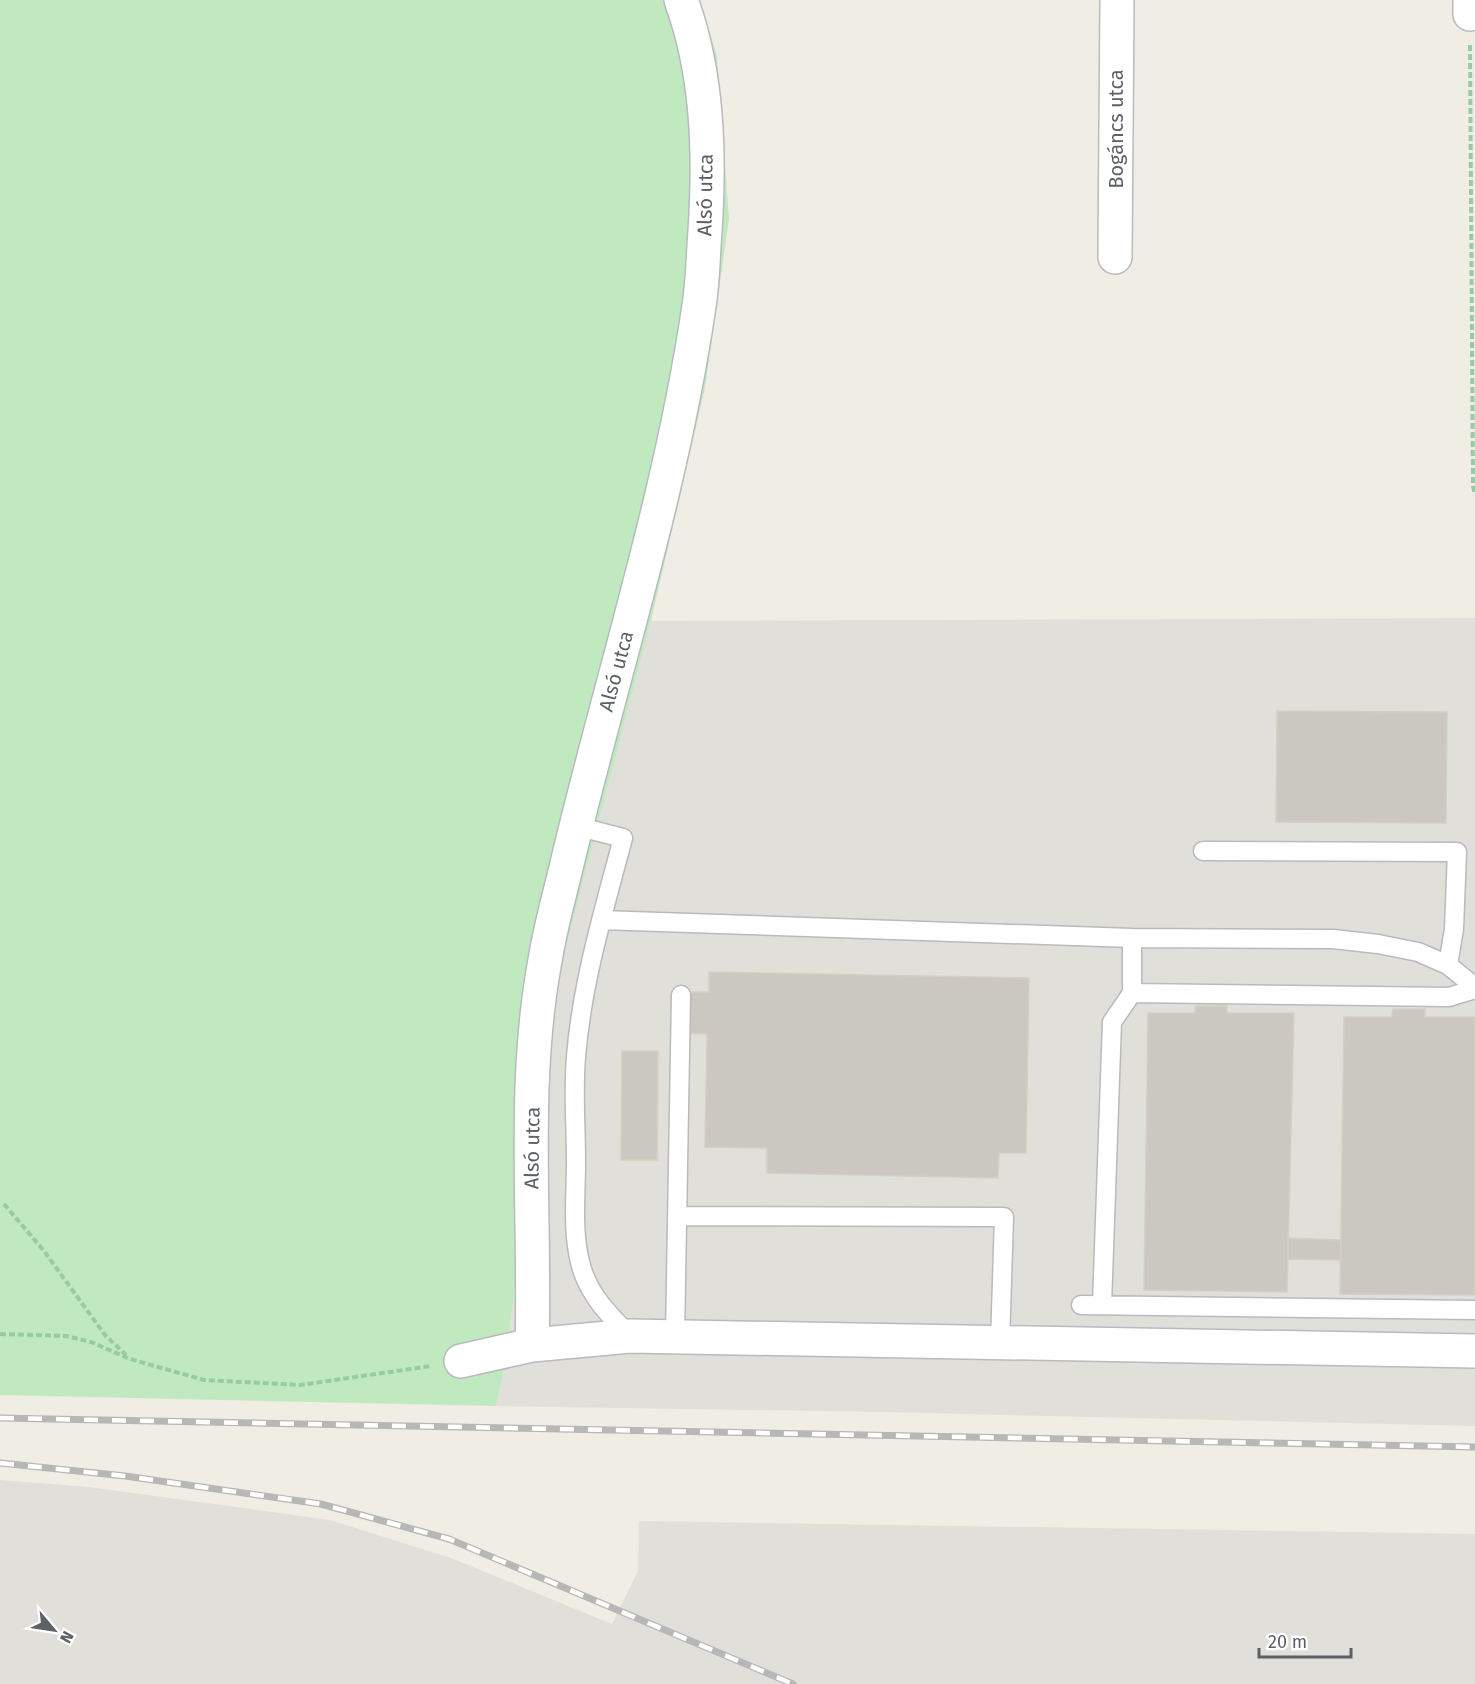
<svg xmlns="http://www.w3.org/2000/svg" width="1475" height="1684" font-family="'Fira Sans',sans-serif">
  <style>
    .industrial { fill: #e1dfd9 }
    .green { fill: #c1e9bf }
    .building { fill: #cbc8c1; stroke: #d5cfc2; stroke-width: 1.5 }
    .lines { fill: none; stroke-linecap: round; stroke-linejoin: round }
    .service-casing { stroke: #b7bbbf; stroke-width: 21 }
    .minor-casing { stroke: #b7bbbf; stroke-width: 36 }
    .path { stroke: #97cba4; stroke-width: 4; stroke-dasharray: 6 3; stroke-linecap: butt }
    .service { stroke: #fff; stroke-width: 18 }
    .minor { stroke: #fff; stroke-width: 33 }
    .rail-casing { stroke: #b6b7b7; stroke-width: 7 }
    .rail { stroke: #fff; stroke-width: 4.5; stroke-dasharray: 14; stroke-linecap: butt }
    .labels { text-anchor: middle; dominant-baseline: central; stroke-width: 5; stroke-linejoin: round; paint-order: stroke }
    .street-label { font-size: 20px; fill: #5c6166; stroke: #fff }
  </style>
  <rect width="100%" height="100%" fill="#f0ede4"/>
  <path class="industrial" d="M1475,618V1426L884,1412L496,1406L504,1369L557,982L651,621Z
    M0,1480L89,1487L330,1520L451,1558L612,1624L638,1571L639,1521L1475,1534V1684H0Z"/>
  <path class="green" d="M0,0H699L717,56L729,219L705,388L651,621L557,982L504,1369L496,1406L0,1395Z"/>
  <path class="building" d="M1277,711L1447,712L1446,823L1276,822Z
    M709,972L1029,978L1026,1153H999L998,1178L767,1173V1148L705,1147L707,1034L686,1033L687,992H709Z
    M1195,1006H1227V1013H1294L1287,1292L1144,1290L1148,1013H1195Z
    M1393,1009H1425V1017H1475V1295L1340,1294L1344,1017H1392Z
    M622,1051H658L657,1160H621Z
    M1288,1238L1341,1240V1260L1288,1259Z"/>
  <g class="lines">
    <defs>
      <path id="service" d="M576,826L623,838C604,910 582,982 576,1057C573,1091 576,1127 576,1162C576,1194 572,1230 580,1262C587,1293 609,1315 630,1336
        M1203,851L1457,852L1454,929L1448,965
        M601,920L1132,938L1333,939L1378,944L1418,952L1448,965L1475,987
        M1132,993L1449,997L1475,989
        M678,1216L1004,1217L1000,1344
        M1081,1305L1475,1310
        M1102,1305L1112,1022L1132,993V938
        M675,1337L681,995"/>
      <path id="minor" d="M1470,0V14
        M1115,257L1117,0
        M532,1345C536,1215 521,1084 546,955C551,925 559,897 566,868C610,681 671,497 699,306C703,281 703,256 705,231C710,154 708,73 681,0
        M461,1361L532,1345L630,1336L1475,1351"/>
    </defs>
    <use href="#service" class="service-casing"/>
    <use href="#minor" class="minor-casing"/>
    <path class="path" d="M1470,45L1473,486L1475,495
      M4,1204L44,1251L105,1335L127,1356
      M0,1334L66,1336L91,1342L130,1359L204,1380L300,1385L431,1366"/>
    <use href="#service" class="service"/>
    <use href="#minor" class="minor"/>
    <defs>
      <path id="rail" d="M0,1418L1475,1447
        M0,1463L125,1476L321,1504L449,1539L793,1684"/>
    </defs>
    <use href="#rail" class="rail-casing"/>
    <use href="#rail" class="rail"/>
  </g>
  <g class="labels">
    <g class="street-label">
      <text transform="translate(1116 129) rotate(-90)">Bogáncs utca</text>
      <text transform="translate(705 195) rotate(-89)">Alsó utca</text>
      <text transform="translate(616 671) rotate(-75)">Alsó utca</text>
      <text transform="translate(532 1148) rotate(-89)">Alsó utca</text>
    </g>
  </g>
  <g transform="translate(54 1630) rotate(119)" stroke="#ffffff" stroke-width="4.5" paint-order="stroke">
  <path d="M0-4.5L10 22L0 15L-10 22Z" fill="#5c6166"/>
  <text y="-9" font-size="16" font-weight="bold" text-anchor="middle" fill="#5c6166">N</text>
  </g>
  <path d="M1259 1648v9h92v-9" fill="none" stroke="#5c6166" stroke-width="3"/>
  <text x="1268" y="1648" font-size="18" fill="#5c6166" stroke="#ffffff" stroke-width="4.5" paint-order="stroke">20 m</text>
</svg>
